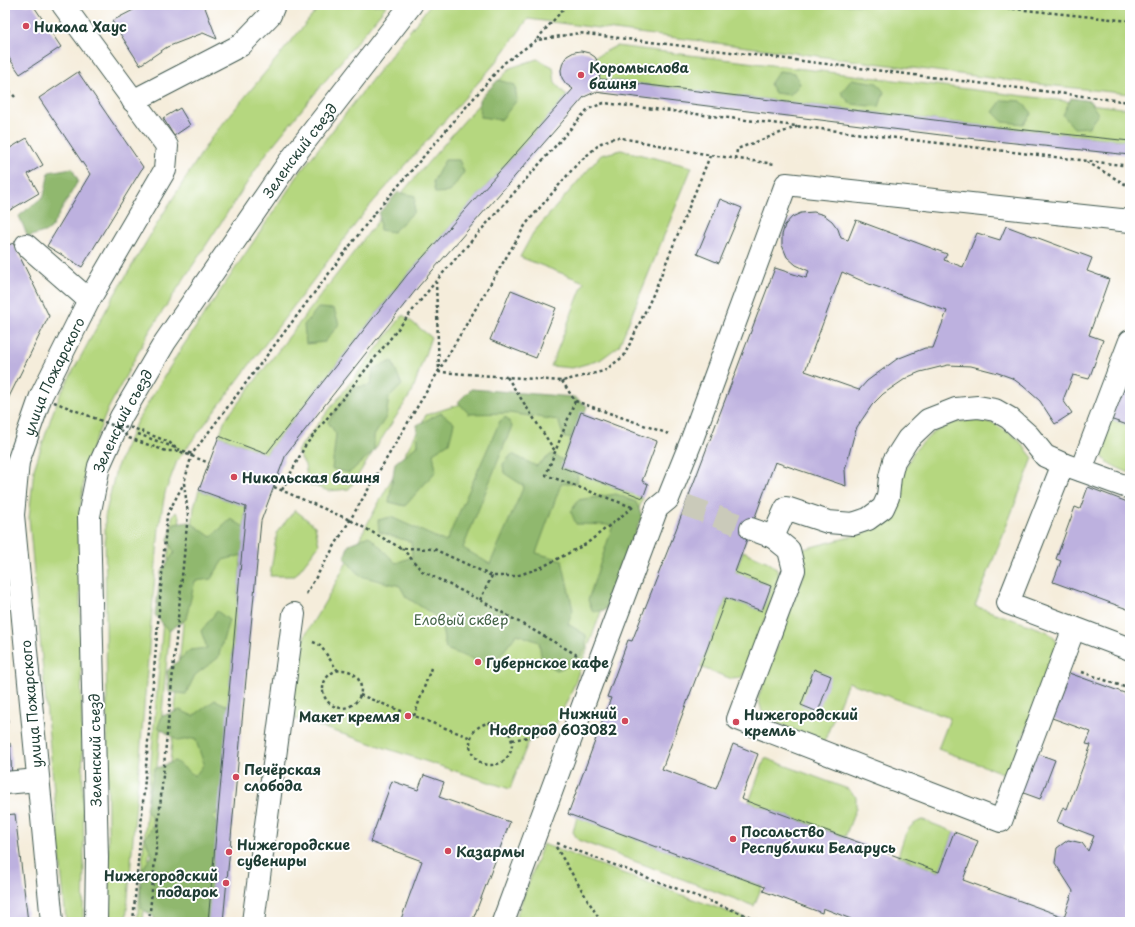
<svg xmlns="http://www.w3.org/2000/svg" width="1135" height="927" font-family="'Playpen Sans',sans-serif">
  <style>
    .green { fill: #b5d77f; stroke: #6a8a5a }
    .forest { fill: #90b86e; stroke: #587a51 }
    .building { fill: #bdb1df; fill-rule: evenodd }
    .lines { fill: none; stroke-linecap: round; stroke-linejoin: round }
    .minor-tunnel { stroke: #cacaba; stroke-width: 22; stroke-dasharray: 22 11; stroke-linecap: butt }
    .minor-casing { stroke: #3f574d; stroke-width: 24 }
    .major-casing { stroke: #3f574d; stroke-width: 24 }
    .path { stroke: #3f574d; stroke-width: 2.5; stroke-dasharray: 3 3; stroke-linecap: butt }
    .minor { stroke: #fff; stroke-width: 22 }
    .major { stroke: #fff; stroke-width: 22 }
    .path-bridge { stroke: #3f574d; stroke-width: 2.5; stroke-dasharray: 3 3; stroke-linecap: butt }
    .poi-dot { fill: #d1495b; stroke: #fff; stroke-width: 1.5 }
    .labels { text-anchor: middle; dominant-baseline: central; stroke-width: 4; stroke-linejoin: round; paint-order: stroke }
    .poi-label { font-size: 14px; font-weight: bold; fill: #1f3d34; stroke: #fff; text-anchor: start }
    .street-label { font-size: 14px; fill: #1f3d34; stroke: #fff }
    .park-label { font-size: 14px; fill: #446447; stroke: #fff }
  </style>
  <rect width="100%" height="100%" fill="#fff"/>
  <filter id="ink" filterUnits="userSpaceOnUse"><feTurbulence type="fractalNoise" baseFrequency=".025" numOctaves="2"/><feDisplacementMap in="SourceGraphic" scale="8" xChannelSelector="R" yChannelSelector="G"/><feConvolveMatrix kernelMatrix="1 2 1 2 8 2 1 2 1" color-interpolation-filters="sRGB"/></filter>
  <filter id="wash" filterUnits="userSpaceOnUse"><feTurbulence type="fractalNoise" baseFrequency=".012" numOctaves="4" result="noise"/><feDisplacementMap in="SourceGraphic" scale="16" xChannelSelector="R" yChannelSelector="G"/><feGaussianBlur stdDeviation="0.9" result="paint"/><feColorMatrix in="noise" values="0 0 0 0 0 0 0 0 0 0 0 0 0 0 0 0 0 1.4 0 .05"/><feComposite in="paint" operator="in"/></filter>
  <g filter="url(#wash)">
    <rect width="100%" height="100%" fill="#f5eddb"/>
    <path class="green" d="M321,5H387L268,151L149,332L108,409L86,463L79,519L84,861L83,922H66L29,518L34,469L53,412L60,395L112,299L163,214L211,138Z
      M430,5H1130V94L1038,84L528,19L498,60L367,209L177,461L165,493L159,527L126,922H109L105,517L116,469L136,423L179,352L301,171Z
      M616,46L1130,109V141L959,123L599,79C601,70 600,64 595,57Z
      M537,59L553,67L555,83L567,96L407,275L266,454L219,436L225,420L380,218L510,68Z
      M621,150L692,167L619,346L600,360L572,368L551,366L584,282L520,257L533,233L601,155Z
      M403,315L431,337L412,392L349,489L329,491L308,484L305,465L297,451Z
      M467,402L581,412L561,467L643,498L571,693L552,732L535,725L510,789L288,716L305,635L328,597L426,415Z
      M1110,419L1130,426V473C1092,458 1097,454 1110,419Z
      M971,420L993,423L1017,438L1033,458L975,606L1046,631L1055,638L1058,647L1008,775L938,749L950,718L848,682L824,742L774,722L762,712L758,698L804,574L805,560L800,550L865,533L883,522L898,498L902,475L914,451L933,433L952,423Z
      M199,490L246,507L208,922H155L194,507Z
      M295,510L315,526L319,545L295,576H270L277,532Z
      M176,512L180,516L143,922H137L172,517Z
      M743,551L768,562L776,568L780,579L746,671L740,678L732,679L700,667L726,598L762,611L771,586L735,572Z
      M765,758L848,789L856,797V808L845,837L749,802Z
      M577,817L762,886L754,906L578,840L573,832Z
      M923,820L954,832L939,872L898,856C904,840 904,825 923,820Z
      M543,844L551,847L756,922H514Z"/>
    <path class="forest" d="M779,71L795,73L800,84L790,95L775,93L770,84Z
      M852,79L877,83L884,92L879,107L851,104L841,93Z
      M498,80L515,85L517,100L501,120L481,117L479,100Z
      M1071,98L1090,101L1098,114L1089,127L1074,128L1063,115Z
      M1002,100L1021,101L1032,113L1024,124L1003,122L993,112Z
      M445,160H459L464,172L450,192L435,193L433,182Z
      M72,168L78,181L50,230L28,237L19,216L44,196L49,172Z
      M398,192L415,196L414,212L393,232L380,230L379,213Z
      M318,308L334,309L339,324L325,342L306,344L304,325Z
      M392,361L402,385L389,398L386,417L374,436V451L349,473L332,469L336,434L328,422L351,388L371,385L373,369Z
      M471,389L574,397L587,406L577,437L564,438L558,420L509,413L469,414L458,402Z
      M441,413L454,423L449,443L433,453L436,471L405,506L389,502L395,463L418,445L417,425Z
      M506,417L512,426L463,548L490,564L524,486L504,473L503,464L512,454L536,466L552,454L578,468L577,483L561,484L536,553L562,560L573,610L568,624L586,635V648L576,663L557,670L542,662L539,642L517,634L500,656L480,662L446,649L440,619L406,597L400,586L360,576L344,558L349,544L369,536L396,563L412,557L411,542L379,532L378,520L391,517L446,542L500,421Z
      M616,494L636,502L642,516L605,610L593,612L588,600L613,525L576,524L571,512L578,500Z
      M231,519L249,530L246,554L223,560L211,579L195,581L186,619L169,631L155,615L161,572L174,553L168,539L174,524L190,522L211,537Z
      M217,611L229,620L218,658L195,675L186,694L169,692L167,671L190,650L207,648L201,631Z
      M215,700L235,709L223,804L213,818L224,835L216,922H154V917L141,908L140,872L152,856L145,838L155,823L146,809L154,769L175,761L195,776L204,764L195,738L178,741L158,727L162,716L180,710L193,716Z"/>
    <g id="blocks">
      <path class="building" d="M5,5H33L61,47L20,74L5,52Z
        M143,5H204L217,39L203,33L167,47L140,65L112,21Z
        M581,51L589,53L595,57L599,64L600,73L599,79L959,123L1130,141V155L957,137L595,92L584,97L419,286L286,454L261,521L223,922H208L246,507L199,490L219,436L266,454L407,275L573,89L566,84L562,78L561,70L563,62L567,56L574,52Z
        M78,72L143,167L82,267L47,246L90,174L39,98Z
        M180,108L190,125L174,136L163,118Z
        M27,138L43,165L28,174L39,193L5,213V151Z
        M720,199L742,208L719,263L697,254Z
        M814,212L824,215L832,221L838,229L841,238L848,240L856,220L947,254L944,260L963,267L977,233L1000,240L1006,226L1092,258L1087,271L1109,279L1089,335L1103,340L1089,379L1073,375L1063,400L1072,413L1055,424L1040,401L1023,386L1012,378L998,373L971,366L948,365L920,372L908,377L883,394L872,405L857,427L853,439L845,470L846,486L775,462L735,572L771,586L762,611L726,598L662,769L716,789L733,744L758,754L741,799L939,872L954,832L978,841L963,880L1064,917L1073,891L1055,863L1057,848L1068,840L1082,843L1088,851L1094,836L1057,822L1063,807L1067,809L1091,745L1086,744L1091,732L1052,718L1069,673L1130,695V922H850L851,919L823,908L822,913L763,891L765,887L568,814L611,698L607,697L628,640L632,641L677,527L775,268L806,278L809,271L796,265L787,257L782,245V235L785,225L792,217L801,213ZM842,272L869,284L947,311L933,348H925L897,359L867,381L859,390L805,371Z
        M13,243L49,316L5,405V247Z
        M511,290L556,308L536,358L490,340Z
        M1130,366V426L1110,419Z
        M581,412L657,441L642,481L648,484L643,498L561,467Z
        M1088,487L1130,503V610L1053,582L1061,561L1056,559L1075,507L1080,509Z
        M814,669L831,676L818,712L801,705Z
        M6,699L8,722H5V700Z
        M10,743L12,778H5V744Z
        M1033,752L1055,760L1040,799L1018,791Z
        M424,775L444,782L439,797L510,822L472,922H400L422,861L370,842L392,781L418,790Z
        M15,814L22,872L28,922H5V815Z"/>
    </g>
  </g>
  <g filter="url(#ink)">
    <use href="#blocks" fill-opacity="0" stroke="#3f574d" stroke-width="1"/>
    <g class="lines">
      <path class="minor-tunnel" d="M685,505L751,529"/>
      <defs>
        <g id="minor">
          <path d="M133,101L241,45L270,15L274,5"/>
          <path d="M26,245L89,300"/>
          <path d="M1081,470L1130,341"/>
          <path d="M1130,488L1063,464L1008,603L1130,649"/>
          <path d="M751,529L773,537L789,550L794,570L738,719L1001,821L1074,628"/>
          <path d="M773,537L786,508L828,522L853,524L868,519L883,508L888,497L890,477L894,461L908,439L928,420L956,409L978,407L995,410L1009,418L1029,436L1045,456L1063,464"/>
          <path d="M5,783L38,780"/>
          <path id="s1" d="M52,922L13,515L18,462L41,396L89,300L165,170L167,146L63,5"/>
          <path d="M253,922L294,614"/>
          <path d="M503,922L598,665L657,508L668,499L691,442L786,184L1130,221"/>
        </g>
        <g id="major">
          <path id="s2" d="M96,922L97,858L89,516L99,466L121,417L165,342L289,162L411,5"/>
        </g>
      </defs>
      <use href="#minor" class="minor-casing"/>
      <use href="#major" class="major-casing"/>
      <path class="path" d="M977,5L1130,21
        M537,39L567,5
        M5,86L15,97
        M736,159L737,149L799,126
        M1087,162L1130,187
        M436,281L439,372L562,381L604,371L624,356L652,297L710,156
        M507,377L555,451
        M562,381L575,401L669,434
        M575,401L546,475L632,507
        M138,434L192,454
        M274,487L350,520L401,548L434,549L492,576H516L540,568L586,544L633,507
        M282,490L305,446L436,281L588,109L604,103L1130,166
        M402,548L422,571L480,600L577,655
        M306,594L526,224L577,164L601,143L616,137L710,155L775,164
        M480,600L492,576
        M313,642L320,645L338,671
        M323 689a19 19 0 1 1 38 0a19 19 0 1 1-38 0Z
        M1082,672L1130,689
        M360,695L471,738
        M414,716L431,668
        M470 744a21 21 0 1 1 42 0a21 21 0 1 1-42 0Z
        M512,740L545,734
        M557,843L764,922
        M556,847L601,922
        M133,922L167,515L184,483
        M149,922L188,514L184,483L192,454L374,214L504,63L537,40L579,33L1130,102"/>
      <use href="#minor" class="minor"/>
      <use href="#major" class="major"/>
      <path class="path-bridge" d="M54,402L117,427L129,438L166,451H179L209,463
        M118,427L133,428L169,442L179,451"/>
    </g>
  </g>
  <g class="poi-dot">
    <circle cx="26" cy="26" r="4"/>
    <circle cx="581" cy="75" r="4"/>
    <circle cx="234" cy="477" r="4"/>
    <circle cx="478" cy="662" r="4"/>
    <circle cx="408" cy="716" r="4"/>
    <circle cx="625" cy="721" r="4"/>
    <circle cx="736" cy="722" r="4"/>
    <circle cx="236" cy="777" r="4"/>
    <circle cx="733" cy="839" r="4"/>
    <circle cx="448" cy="851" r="4"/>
    <circle cx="229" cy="852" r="4"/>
    <circle cx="226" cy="883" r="4"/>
  </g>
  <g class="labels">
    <g class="poi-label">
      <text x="34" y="26">Никола Хаус</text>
      <text x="589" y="67">Коромыслова<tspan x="589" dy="16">башня</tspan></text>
      <text x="242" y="477">Никольская башня</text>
      <text x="486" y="662">Губернское кафе</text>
      <text x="617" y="713" text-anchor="end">Нижний<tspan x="617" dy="16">Новгород 603082</tspan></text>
      <text x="744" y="714">Нижегородский<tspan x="744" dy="16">кремль</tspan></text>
      <text x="400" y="716" text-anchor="end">Макет кремля</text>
      <text x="244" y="769">Печёрская<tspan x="244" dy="16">слобода</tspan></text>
      <text x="741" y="831">Посольство<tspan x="741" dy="16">Республики Беларусь</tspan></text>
      <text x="237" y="844">Нижегородские<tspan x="237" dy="16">сувениры</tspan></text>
      <text x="456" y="851">Казармы</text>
      <text x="218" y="875" text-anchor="end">Нижегородский<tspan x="218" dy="16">подарок</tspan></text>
    </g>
    <g class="street-label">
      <text stroke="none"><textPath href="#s2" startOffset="832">Зеленский съезд</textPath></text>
      <text stroke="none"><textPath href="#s1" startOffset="555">улица Пожарского</textPath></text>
      <text stroke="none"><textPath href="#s2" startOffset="508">Зеленский съезд</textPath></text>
      <text transform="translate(31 704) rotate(-95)">улица Пожарского</text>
      <text transform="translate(95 750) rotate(-91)">Зеленский съезд</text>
    </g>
    <g class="park-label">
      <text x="461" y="619">Еловый сквер</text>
    </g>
  </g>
  <rect width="1135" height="927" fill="none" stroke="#fff" stroke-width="20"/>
</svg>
